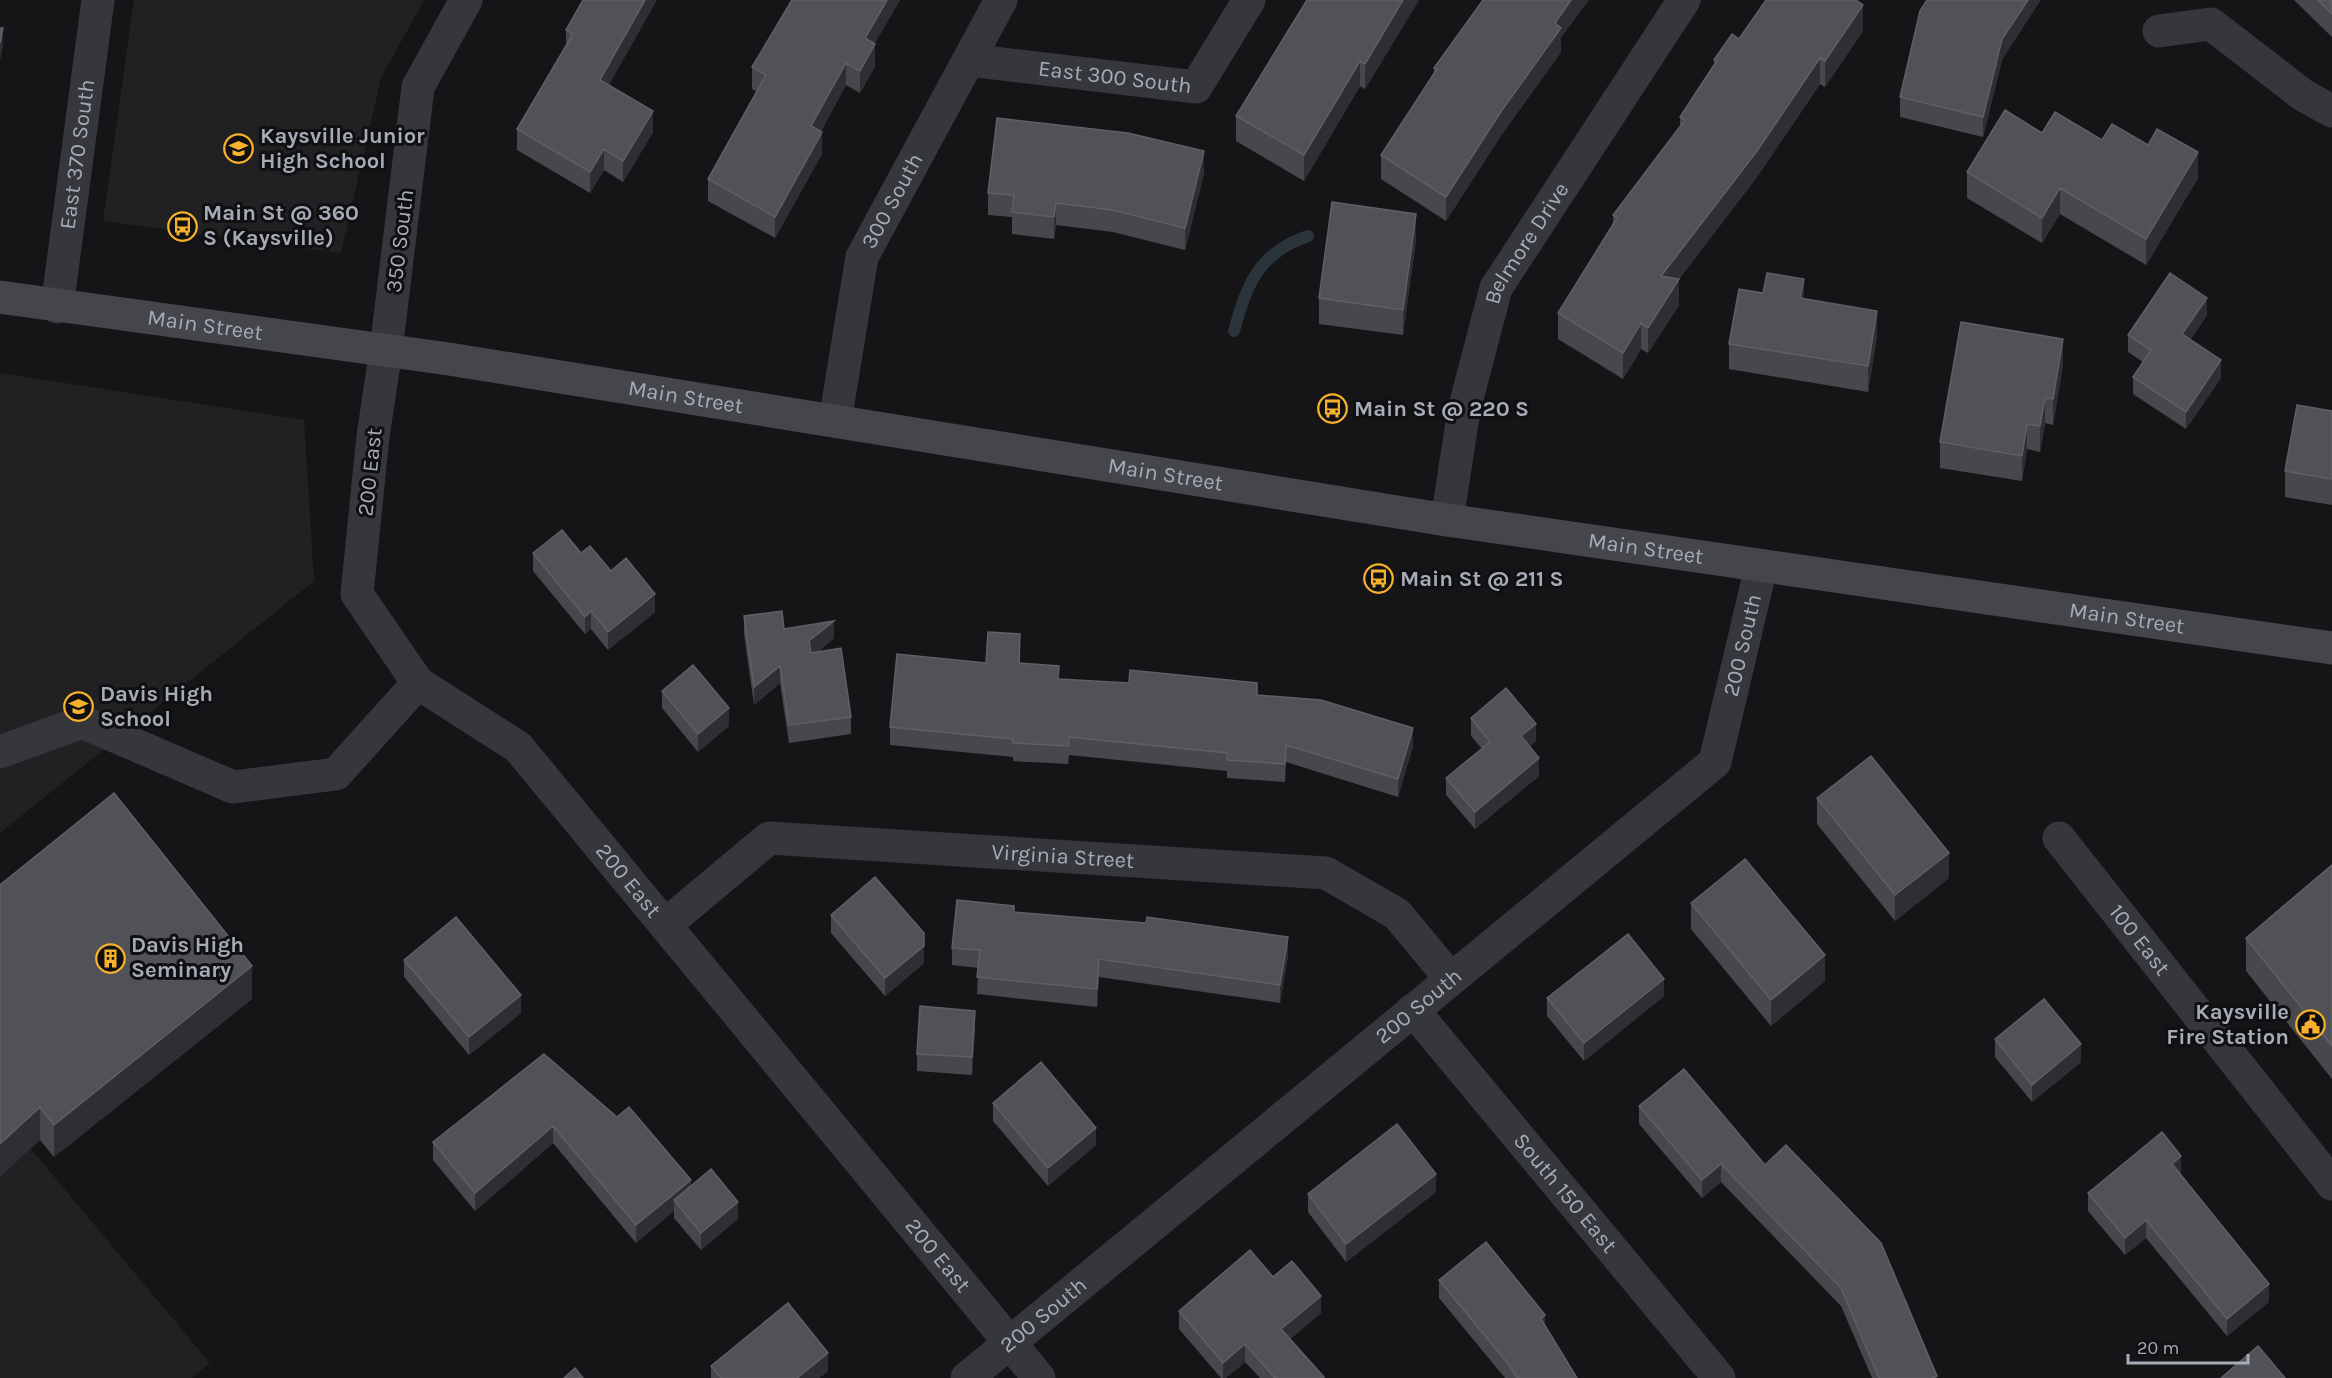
<svg xmlns="http://www.w3.org/2000/svg" width="2332" height="1378" font-family="Karla,sans-serif">
  <style>
    .built { fill: #212124 }
    .lines { fill: none; stroke-linecap: round; stroke-linejoin: round }
    .stream { stroke: #2b343b; stroke-width: 12 }
    .street { stroke: #36373c; stroke-width: 33 }
    .secondary { stroke: #44464c; stroke-width: 33 }
    .wall { fill: #46484c }
    .shaded-wall { fill: #2e2f32 }
    .building { fill: #515258; stroke: #5e6066; stroke-width: 1.5 }
    .labels { text-anchor: middle; dominant-baseline: central; stroke-width: 6; stroke-linejoin: round; paint-order: stroke }
    .street-label { font-size: 22px; fill: #a6acb7; stroke: #101012 }
    .poi-label { font-size: 22px; font-weight: bold; fill: #a6acb7; stroke: #101012; text-anchor: start }
  </style>
  <rect width="100%" height="100%" fill="#151517"/>
  <path class="built" d="M134,0H424L381,78L341,253L103,221Z
    M0,373L304,420L314,581L0,833Z
    M0,1112L210,1363L192,1378H0Z"/>
  <g class="lines">
    <path class="stream" d="M1234,331C1247,283 1259,253 1308,236"/>
    <g class="street">
      <path id="s1" d="M466,0L418,87L386,350L373,436L357,594L418,683L518,747L1039,1378"/>
      <path d="M2159,31L2211,24L2303,95L2332,111"/>
      <path id="s2" d="M969,60L1196,87L1249,0"/>
      <path id="s3" d="M57,307L98,0"/>
      <path id="s4" d="M835,421L862,257L1001,0"/>
      <path id="s5" d="M1447,520L1464,410L1496,288L1684,0"/>
      <path d="M0,752L82,722L233,787L336,774L418,683"/>
      <path id="s6" d="M2059,838L2332,1184"/>
      <path id="s7" d="M665,925L769,838L1326,873L1397,914L1451,979"/>
      <path id="s8" d="M1413,1010L1719,1378"/>
      <path id="s9" d="M967,1378L1715,762L1761,567"/>
    </g>
    <path class="secondary" id="s10" d="M0,297L449,359L1447,520L2332,648"/>
  </g>
  <path class="wall" d="M583,0L609,85L653,132L623,182L604,170L590,193L517,150V129L566,45V30Z
    M792,0H900L874,44L875,66L860,93L846,85L821,131L822,154L775,238L708,201V179L757,92L752,89V67Z
    M1307,0H1419L1365,89L1360,86L1304,181L1236,141V116Z
    M2294,0H2332V37Z
    M1863,31L1825,87L1820,84L1757,177L1679,279V305L1648,353L1641,349L1623,379L1558,339V313L1613,225V215L1680,127V117L1714,66V60L1739,39Z
    M1561,38V52L1500,137L1446,221L1381,179V155L1434,73V68Z
    M2002,60L1983,137L1900,117V97Z
    M2042,133L2102,140L2198,178L2146,265L2060,214L2042,243L1967,198V172Z
    M1204,173L1185,250L1113,232L1056,225L1054,239L1012,234V217L988,215V193Z
    M1416,240L1403,335L1319,324V298Z
    M1804,299L1877,336L1868,392L1729,369V344Z
    M2207,315L2190,340L2221,378L2186,429L2133,394V377L2143,362L2128,352V335Z
    M2063,365L2053,425L2045,423L2040,452L2027,449L2022,481L1940,468V442Z
    M2332,411V505L2285,497V471Z
    M533,553H581L611,571L655,612L608,650L591,629L585,634L533,571Z
    M744,616L784,629L834,638L818,652L851,717V734L789,743L780,683L754,705L744,634Z
    M1020,652V663L1059,679L1257,695L1413,746L1398,797L1286,762L1285,782L1227,778V771L1069,755L1068,764L1013,761V757L890,745V727L986,663Z
    M662,691L729,726L698,752L662,708Z
    M1471,718L1536,741L1530,746L1539,776L1475,829L1446,795V778L1482,749L1471,736Z
    M1817,798L1949,878L1895,921L1817,824Z
    M2332,865V1079L2246,971V938Z
    M0,885L252,999L54,1157L40,1140Z
    M1691,903L1825,981L1771,1026L1691,929Z
    M1014,912L1288,955L1280,1003L1099,977L1097,1007L977,994L978,968L952,965V948Z
    M831,915L924,963L885,996L831,933Z
    M404,960L521,1013L469,1055L404,977Z
    M1664,996L1584,1061L1547,1016V998Z
    M975,1028L972,1075L917,1071V1054Z
    M1995,1039L2081,1062L2032,1102L1995,1057Z
    M544,1054L691,1187L738,1219L701,1250L674,1218V1211L636,1243L553,1143L475,1211L433,1160V1142Z
    M1684,1069L1937,1378H1872L1841,1306L1721,1182L1702,1198L1639,1124V1106Z
    M993,1103L1096,1145L1048,1186L993,1121Z
    M2181,1174L2180,1175L2269,1302L2227,1336L2146,1238L2125,1255L2088,1211V1193Z
    M1436,1192L1346,1262L1308,1212V1194Z
    M1273,1277L1321,1313L1290,1339L1324,1378H1260L1245,1362L1226,1378H1221L1179,1329V1311Z
    M1439,1280L1545,1326L1577,1378H1505L1439,1298Z
    M711,1366L828,1371L819,1378H711Z"/>
  <path class="shaded-wall" d="M645,0H657L600,101V80Z
    M887,0H900L865,60V38Z
    M1403,0H1419L1365,89V64Z
    M1571,0H1589L1561,38V52L1500,137L1446,221V197L1555,23Z
    M2028,0H2041L2002,60L1983,137V117L2002,39Z
    M1863,5V31L1825,87V61Z
    M3,28V46L0,61V43Z
    M875,44V66L860,93V71Z
    M1820,58V84L1757,177L1661,302V276Z
    M1360,61V86L1304,181V155Z
    M846,63V85L811,148V126Z
    M653,111V132L623,182V161Z
    M822,132V154L775,238V217Z
    M604,149V170L590,193V172Z
    M1204,151V173L1185,250V228Z
    M2198,152V178L2146,265V239Z
    M2060,188V214L2042,243V218Z
    M1056,203V225L1054,239V217Z
    M1416,214V240L1403,335V310Z
    M1679,279V305L1648,353V328Z
    M1804,279V304L1800,298Z
    M2207,298V315L2182,352V334Z
    M1877,311V336L1868,392V366Z
    M1641,323V349L1623,379V353Z
    M2063,339V365L2053,425V399Z
    M2221,360V378L2186,429V412Z
    M2045,398V423L2040,452V426Z
    M2027,424V449L2022,481V456Z
    M655,594V612L608,650V632Z
    M591,611V629L585,634V617Z
    M834,621V638L809,659V641Z
    M780,666V683L754,705V687Z
    M729,708V726L698,752V734Z
    M1536,724V741L1521,754V736Z
    M1413,728V746L1398,797V779Z
    M1286,745V762L1285,782V764Z
    M1539,758V776L1475,829V812Z
    M1949,853V878L1895,921V895Z
    M1288,937V955L1280,1003V985Z
    M924,946V963L885,996V978Z
    M1825,955V981L1771,1026V1000Z
    M1099,959V977L1097,1007V989Z
    M252,966V999L54,1157V1125Z
    M1664,979V996L1584,1061V1043Z
    M521,995V1013L469,1055V1037Z
    M975,1011V1028L972,1075V1057Z
    M2081,1044V1062L2032,1102V1085Z
    M40,1107V1140L0,1177V1144Z
    M553,1126V1143L475,1211V1193Z
    M1096,1128V1145L1048,1186V1168Z
    M2181,1156V1174L2172,1182V1164Z
    M1721,1164V1182L1702,1198V1180Z
    M1436,1174V1192L1346,1262V1244Z
    M691,1180V1198L674,1200V1211L636,1243V1225Z
    M738,1202V1219L701,1250V1233Z
    M2146,1220V1238L2125,1255V1238Z
    M2269,1284V1302L2227,1336V1319Z
    M1321,1296V1313L1281,1347V1329Z
    M1545,1315V1333L1541,1319Z
    M1245,1344V1362L1226,1378H1223V1363Z
    M828,1353V1371L819,1378H797Z"/>
  <path class="building" d="M583,0H645L600,80L653,111L623,161L604,149L590,172L517,129L573,34L566,30Z
    M792,0H887L865,38L875,44L860,71L846,63L811,126L822,132L775,217L708,179L766,75L752,67Z
    M1307,0H1403L1365,64L1360,61L1304,155L1236,116Z
    M1483,0H1571L1555,23L1561,28L1500,113L1446,197L1381,155L1437,69L1434,68Z
    M1766,0H1856L1863,5L1825,61L1820,58L1757,151L1661,276L1679,279L1648,328L1641,323L1623,353L1558,313L1617,218L1613,215L1685,120L1680,117L1716,62L1714,60L1732,34L1739,39Z
    M1927,0H2028L2002,39L1983,117L1900,97L1920,11Z
    M2318,0H2332V14Z
    M0,28H3L0,43Z
    M2005,110L2042,133L2055,112L2102,140L2112,124L2148,145L2157,129L2198,152L2146,239L2060,188L2042,218L1967,172Z
    M997,118L1128,133L1204,151L1185,228L1113,210L1056,203L1054,217L1012,212L1014,195L988,193Z
    M1332,202L1416,214L1403,310L1319,298Z
    M1767,273L1804,279L1800,298L1877,311L1868,366L1729,344L1739,289L1763,293Z
    M2170,273L2207,298L2182,334L2221,360L2186,412L2133,377L2151,350L2128,335Z
    M1961,322L2063,339L2053,399L2045,398L2040,426L2027,424L2022,456L1940,442Z
    M2297,405L2332,411V479L2285,471Z
    M562,530L581,553L590,546L611,571L626,558L655,594L608,632L591,611L585,617L533,553Z
    M782,611L784,629L834,621L809,641L811,653L841,648L851,717L789,725L780,666L754,687L744,616Z
    M988,632L1020,634L1019,663L1059,666L1058,679L1129,683L1130,670L1257,683V695L1321,700L1413,728L1398,779L1286,745L1285,764L1227,760V753L1069,737L1068,746L1013,743V739L890,727L897,654L986,663Z
    M693,665L729,708L698,734L662,691Z
    M1506,688L1536,724L1521,736L1539,758L1475,812L1446,778L1490,742L1471,718Z
    M1871,756L1949,853L1895,895L1817,798Z
    M114,793L252,966L54,1125L40,1107L0,1144V885Z
    M1745,859L1825,955L1771,1000L1691,903Z
    M2332,865V1046L2246,938Z
    M875,877L924,933V946L885,978L831,915Z
    M957,900L1014,906V912L1146,923L1147,917L1288,937L1280,985L1099,959L1097,989L977,977L980,950L952,948Z
    M456,917L521,995L469,1037L404,960Z
    M1628,934L1664,979L1584,1043L1547,998Z
    M2044,999L2081,1044L2032,1085L1995,1039Z
    M920,1006L975,1011L972,1057L917,1054Z
    M544,1054L617,1117L629,1107L691,1180L636,1225L553,1126L475,1193L433,1142Z
    M1041,1062L1096,1128L1048,1168L993,1103Z
    M1684,1069L1765,1165L1786,1145L1881,1243L1937,1376L1932,1378H1879L1841,1288L1721,1164L1702,1180L1639,1106Z
    M1397,1124L1436,1174L1346,1244L1308,1194Z
    M2162,1132L2181,1156L2172,1164L2269,1284L2227,1319L2146,1220L2125,1238L2088,1193Z
    M711,1169L738,1202L701,1233L674,1200Z
    M1486,1242L1545,1315L1541,1319L1577,1378H1517L1510,1366L1439,1280Z
    M1250,1250L1273,1277L1292,1261L1321,1296L1281,1329L1324,1377L1323,1378H1275L1245,1344L1223,1363L1179,1311Z
    M788,1303L828,1353L797,1378H721L711,1366Z
    M2258,1346L2285,1378H2221Z
    M575,1368L583,1378H564Z"/>
  <defs>
    <symbol id="school-ring" viewBox="-11 -11 22 22"><circle r="9.5" fill="#101012" stroke="#f8b12c" stroke-width="1.5"/><path d="M0-5L7-2L0 1L-7-2ZM-4 1L0 2.5L4 1V4Q0 6-4 4Z" fill="#f8b12c"/></symbol>
    <symbol id="bus-ring" viewBox="-11 -11 22 22"><circle r="9.5" fill="#101012" stroke="#f8b12c" stroke-width="1.5"/><path d="M-5-6H5V4H4V6H2V4H-2V6H-4V4H-5ZM-3.5-4V0h7V-4ZM-3.5 1.2v1.5H-2V1.2ZM2 1.2v1.5H3.5V1.2Z" fill="#f8b12c"/></symbol>
    <symbol id="building-ring" viewBox="-11 -11 22 22"><circle r="9.5" fill="#101012" stroke="#f8b12c" stroke-width="1.5"/><path d="M-4-6H4V6H1V3H-1V6H-4ZM-2.5-4.3h1.7v1.8h-1.7ZM.8-4.3h1.7v1.8H.8ZM-2.5-1h1.7V.8h-1.7ZM.8-1h1.7V.8H.8Z" fill="#f8b12c"/></symbol>
    <symbol id="civic-ring" viewBox="-11 -11 22 22"><circle r="9.5" fill="#101012" stroke="#f8b12c" stroke-width="1.5"/><path d="M-.6-6.5H3V-4.5H.6V-3L4-1V1h2V6H-6V1h2V-1L-.6-3ZM-1.2 2.5V6h2.4V2.5Z" fill="#f8b12c"/></symbol>
  </defs>
  <g fill-rule="evenodd">
    <use href="#school-ring" x="222" y="132" width="33" height="33"/>
    <use href="#bus-ring" x="166" y="210" width="33" height="33"/>
    <use href="#bus-ring" x="1316" y="392" width="33" height="33"/>
    <use href="#bus-ring" x="1362" y="562" width="33" height="33"/>
    <use href="#school-ring" x="62" y="690" width="33" height="33"/>
    <use href="#building-ring" x="94" y="942" width="33" height="33"/>
    <use href="#civic-ring" x="2294" y="1008" width="33" height="33"/>
  </g>
  <g class="labels">
    <g class="street-label">
      <text stroke="none"><textPath href="#s2" startOffset="147">East 300 South</textPath></text>
      <text stroke="none"><textPath href="#s3" startOffset="154">East 370 South</textPath></text>
      <text stroke="none"><textPath href="#s4" startOffset="230">300 South</textPath></text>
      <text transform="translate(400 241) rotate(-83)">350 South</text>
      <text stroke="none"><textPath href="#s5" startOffset="291">Belmore Drive</textPath></text>
      <text stroke="none"><textPath href="#s10" startOffset="207">Main Street</textPath></text>
      <text stroke="none"><textPath href="#s10" startOffset="693">Main Street</textPath></text>
      <text transform="translate(370 472) rotate(-84)">200 East</text>
      <text stroke="none"><textPath href="#s10" startOffset="1179">Main Street</textPath></text>
      <text stroke="none"><textPath href="#s10" startOffset="1665">Main Street</textPath></text>
      <text stroke="none"><textPath href="#s10" startOffset="2151">Main Street</textPath></text>
      <text stroke="none"><textPath href="#s9" startOffset="1089">200 South</textPath></text>
      <text stroke="none"><textPath href="#s7" startOffset="430">Virginia Street</textPath></text>
      <text stroke="none"><textPath href="#s1" startOffset="1010">200 East</textPath></text>
      <text stroke="none"><textPath href="#s6" startOffset="130">100 East</textPath></text>
      <text stroke="none"><textPath href="#s9" startOffset="585">200 South</textPath></text>
      <text stroke="none"><textPath href="#s8" startOffset="238">South 150 East</textPath></text>
      <text stroke="none"><textPath href="#s1" startOffset="1496">200 East</textPath></text>
      <text stroke="none"><textPath href="#s9" startOffset="99">200 South</textPath></text>
    </g>
    <g class="poi-label">
      <text x="260" y="136">Kaysville Junior<tspan x="260" dy="25">High School</tspan></text>
      <text x="203" y="213">Main St @ 360<tspan x="203" dy="25">S (Kaysville)</tspan></text>
      <text x="1354" y="409">Main St @ 220 S</text>
      <text x="1400" y="579">Main St @ 211 S</text>
      <text x="100" y="694">Davis High<tspan x="100" dy="25">School</tspan></text>
      <text x="131" y="945">Davis High<tspan x="131" dy="25">Seminary</tspan></text>
      <text x="2289" y="1012" text-anchor="end">Kaysville<tspan x="2289" dy="25">Fire Station</tspan></text>
    </g>
  </g>
  <path d="M2128 1354v9h120v-9" fill="none" stroke="#a6acb7" stroke-width="3"/>
  <text x="2137" y="1354" font-size="18" fill="#a6acb7" stroke="#101012" stroke-width="4.5" paint-order="stroke">20 m</text>
</svg>
